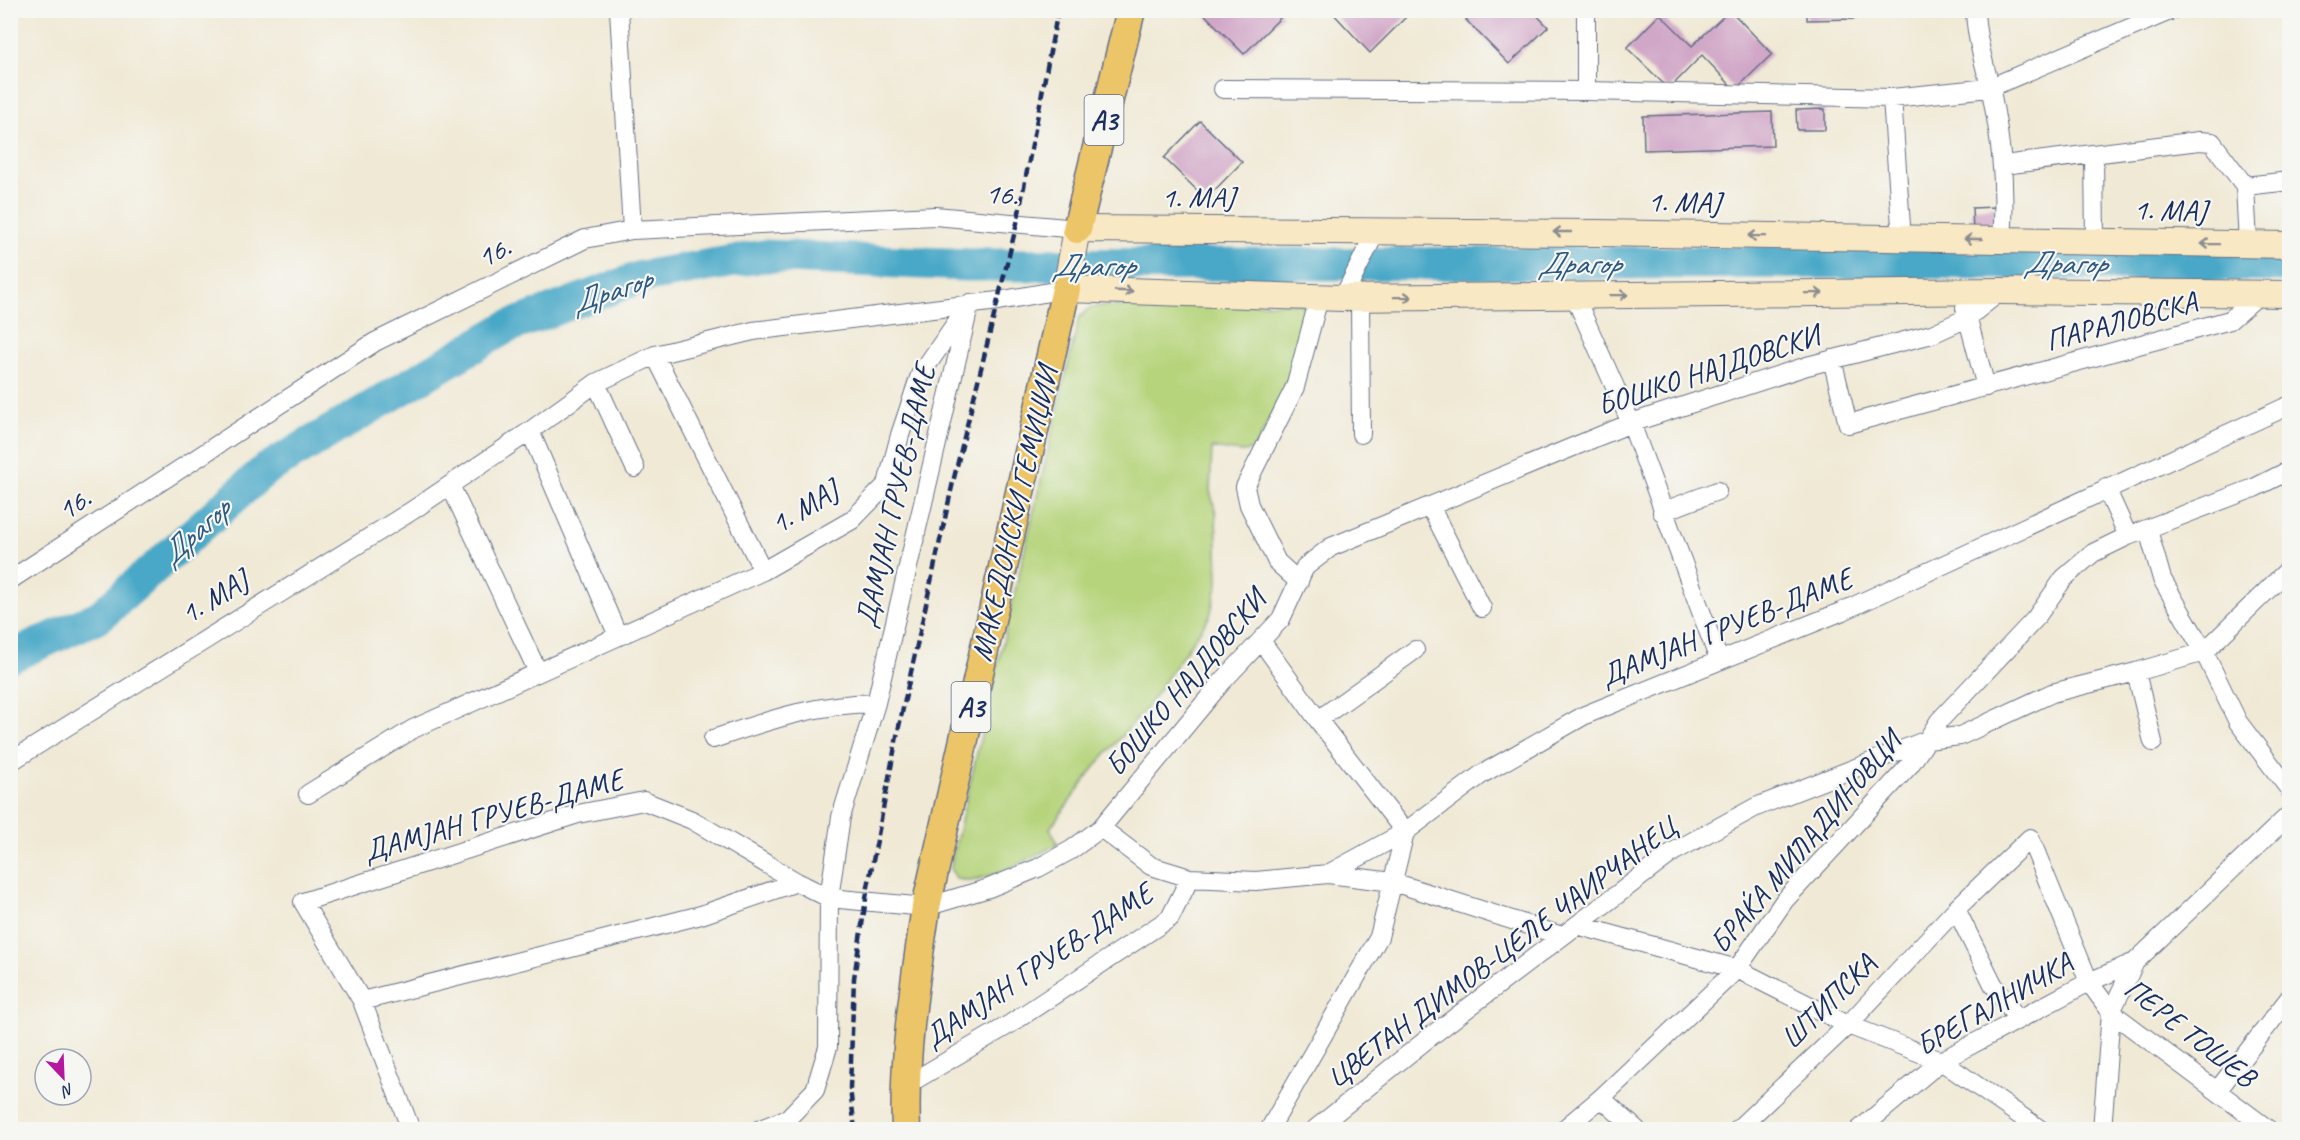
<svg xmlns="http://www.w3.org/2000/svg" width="2300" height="1140" font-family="Caveat,sans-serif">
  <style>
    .green { fill: #b6d47b; stroke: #68826c; stroke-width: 1.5 }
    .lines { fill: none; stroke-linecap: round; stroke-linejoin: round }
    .river { stroke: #48a8c7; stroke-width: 33 }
    .building { fill: #d1a7c8 }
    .street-casing { stroke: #667088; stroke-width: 20 }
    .secondary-casing { stroke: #667088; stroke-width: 28 }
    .primary-casing { stroke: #667088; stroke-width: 31 }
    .street { stroke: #fff; stroke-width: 18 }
    .secondary { stroke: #f8e8c3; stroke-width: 26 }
    .primary { stroke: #edc569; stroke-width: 28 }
    .rail { stroke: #1b2f5e; stroke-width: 4.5; stroke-dasharray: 9 4.5; stroke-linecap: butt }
    .oneway { stroke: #8a8c90 }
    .labels { text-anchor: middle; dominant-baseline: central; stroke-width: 4.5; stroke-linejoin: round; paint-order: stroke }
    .shield { fill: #f6f6f2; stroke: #5d6b8a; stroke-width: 1.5 }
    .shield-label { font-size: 28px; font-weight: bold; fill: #1b2f5e }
    .street-label { font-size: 30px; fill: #1b2f5e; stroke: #f6f6f2 }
    .water-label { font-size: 32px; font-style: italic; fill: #2b5983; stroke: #f6f6f2 }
  </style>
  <rect width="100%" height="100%" fill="#f6f6f2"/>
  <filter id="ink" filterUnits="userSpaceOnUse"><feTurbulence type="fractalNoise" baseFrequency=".0167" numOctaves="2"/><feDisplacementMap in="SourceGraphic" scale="12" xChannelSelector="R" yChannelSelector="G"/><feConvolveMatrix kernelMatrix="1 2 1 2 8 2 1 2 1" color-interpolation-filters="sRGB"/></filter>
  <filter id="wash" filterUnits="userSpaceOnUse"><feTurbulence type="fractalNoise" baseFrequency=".008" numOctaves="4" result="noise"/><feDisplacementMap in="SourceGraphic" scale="24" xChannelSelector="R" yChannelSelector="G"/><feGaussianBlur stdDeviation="1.35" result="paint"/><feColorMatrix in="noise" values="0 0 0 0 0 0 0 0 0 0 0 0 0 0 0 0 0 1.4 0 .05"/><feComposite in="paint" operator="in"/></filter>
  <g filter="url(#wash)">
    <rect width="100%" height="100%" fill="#f0e9d5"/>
    <path class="green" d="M1299,303L1303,306C1317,334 1269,421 1254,449L1242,452L1212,448L1210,491L1216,513L1218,582L1210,616L1147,707L1097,764L1050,828L1058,844C1036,855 978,889 956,878L951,870L952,860L1079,318L1088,309L1100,306Z"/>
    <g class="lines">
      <path class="river" d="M10,657L100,616L265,470L505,328L641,277L764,256L967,265L1892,262L2290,266"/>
    </g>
    <g id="blocks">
      <path class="building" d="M1208,10H1278L1283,15L1244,54L1204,14Z
        M1330,10H1403L1408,15L1370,53Z
        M1476,10H1532L1548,27L1509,64L1466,20Z
        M1730,10L1772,54L1735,90L1702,55L1669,89L1627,48L1660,14L1692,46Z
        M1807,10H1856V19L1807,20Z
        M1825,109V130H1797L1796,110Z
        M1772,112L1773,146L1644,150L1643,116Z
        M1200,121L1242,162L1206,199L1164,158Z
        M1995,207L1996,230L1973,231L1972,208Z"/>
    </g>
  </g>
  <g filter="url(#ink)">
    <use href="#blocks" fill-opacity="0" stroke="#667088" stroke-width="1.5"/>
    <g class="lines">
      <defs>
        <path id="street" d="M619,10L632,230
          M1586,10V91
          M1975,10C1976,42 1987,70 1993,101C2002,147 2006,192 2002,239
          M1223,89L1586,91L1892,98L1989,88L2172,10
          M1892,98L1902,240
          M2094,155L2095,242
          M2003,165L2199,141L2212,142L2245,186L2290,181
          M2245,186L2248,244
          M1574,295L1631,423L1719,660
          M1343,298L1376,231
          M1360,298L1361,434
          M1965,308L1986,387
          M655,355L763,571
          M1832,359L1848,424L2230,320L2261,293
          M596,383L635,468
          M530,431L618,636
          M450,485L538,672
          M2106,488L2128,536
          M1430,506L1482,608
          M1662,512L1717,491
          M2148,530L2162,579L2204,652L2238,722L2290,790
          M10,580L375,342L585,239L632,230L935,216L1077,229
          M1299,582L1277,562L1249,505L1245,487L1295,387L1319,298
          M1262,642L1318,720L1405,832L1379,937L1269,1130
          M2136,672L2153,742
          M1318,720L1415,650
          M713,739C767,721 818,703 876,703
          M10,762L413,510L530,431L596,383L655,355L753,331L998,301L1066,289
          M308,794L413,729L763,571L852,520L887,484L900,435L920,375L963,313
          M1101,828L1221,683L1281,619L1305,567L1331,547L1631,423L1807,366L1932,334L1967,318L2001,291
          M1328,874L1393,882L1562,936
          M1956,909L1993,984L2018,1020
          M1577,925L1737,969L1848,1025L1941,1061L2041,1130
          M362,1001L701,915L797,882
          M905,1086L1010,1024L1170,918L1190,878
          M2217,1091L2290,997
          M1601,1098L1637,1130
          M411,1130L362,1001L303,902L578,814L644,801L692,820L797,882L829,898L926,907L989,888L1038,868L1071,850L1101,828L1151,866L1190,878L1256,881L1328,874L1405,832L1482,774L1585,715L1843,611L2290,405
          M758,1130L788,1118L815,1090L828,1047L829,898L841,817L876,703L970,303
          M1314,1130L1431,1036L1673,852L1756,807L1927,740L1939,721L2035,619L2064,578L2093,553L2128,536L2254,488L2290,470
          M1563,1130L1601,1098L1737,969L1784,901L1910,765L1927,740L1960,736L2052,693L2136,672L2204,652L2290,568
          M1737,1130L1848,1025L1956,909L2030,838L2089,982L2111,1012L2269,1130
          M1859,1130L1941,1061L2089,982L2135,962
          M2102,1130L2111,1012L2135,962L2290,814"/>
        <path id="secondary" d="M2290,245L1597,233L1077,229L1066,289L1343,298L2001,291L2290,294"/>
        <path id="primary" d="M1077,229L1131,10
          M906,1130C903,1055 915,981 926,907L1066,289"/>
      </defs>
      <use href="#street" class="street-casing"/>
      <use href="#secondary" class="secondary-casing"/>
      <use href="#primary" class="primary-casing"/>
      <use href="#street" class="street"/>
      <use href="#secondary" class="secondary"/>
      <use href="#primary" class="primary"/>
      <path class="rail" d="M855,1130L850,1088L854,978L867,892L898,731L953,482L1017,223L1058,10"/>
    </g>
    <defs><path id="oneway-shaft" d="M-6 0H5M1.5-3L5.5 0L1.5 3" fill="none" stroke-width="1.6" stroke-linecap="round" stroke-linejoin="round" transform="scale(1.5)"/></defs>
    <g class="oneway">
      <use href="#oneway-shaft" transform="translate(1562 232) rotate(-180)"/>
      <use href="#oneway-shaft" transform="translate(1757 236) rotate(-179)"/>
      <use href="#oneway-shaft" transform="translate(1973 239) rotate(180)"/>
      <use href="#oneway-shaft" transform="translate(2210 244) rotate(-179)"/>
      <use href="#oneway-shaft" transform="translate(1124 291) rotate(2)"/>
      <use href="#oneway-shaft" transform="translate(1814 293) rotate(-1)"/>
      <use href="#oneway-shaft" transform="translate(1619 295) rotate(-1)"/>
      <use href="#oneway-shaft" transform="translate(1403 297) rotate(-1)"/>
    </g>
  </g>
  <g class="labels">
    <g class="shield">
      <rect x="1084.5" y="95" width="39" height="50" rx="4.5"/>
      <rect x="951.5" y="682" width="39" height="50" rx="4.5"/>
    </g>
    <g class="shield-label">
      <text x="1104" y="120">A3</text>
      <text x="971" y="707">A3</text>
    </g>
    <g class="street-label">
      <text transform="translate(1002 194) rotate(5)">16.</text>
      <text x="1198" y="197">1. МАЈ</text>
      <text transform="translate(1684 202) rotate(1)">1. МАЈ</text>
      <text transform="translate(2170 210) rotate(1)">1. МАЈ</text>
      <text transform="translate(494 252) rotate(-26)">16.</text>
      <text transform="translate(2121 321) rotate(-15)">ПАРАЛОВСКА</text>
      <text transform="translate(1708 370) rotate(-18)">БОШКО НАЈДОВСКИ</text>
      <text transform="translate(895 496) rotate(-77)">ДАМЈАН ГРУЕВ-ДАМЕ</text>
      <text transform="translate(74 504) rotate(-33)">16.</text>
      <text transform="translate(804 507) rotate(-32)">1. МАЈ</text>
      <text transform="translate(1014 514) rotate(-77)">МАКЕДОНСКИ ГЕМИЏИИ</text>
      <text transform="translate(214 597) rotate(-32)">1. МАЈ</text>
      <text transform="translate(1726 627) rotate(-22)">ДАМЈАН ГРУЕВ-ДАМЕ</text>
      <text transform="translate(1185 683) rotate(-50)">БОШКО НАЈДОВСКИ</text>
      <text transform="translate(493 815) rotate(-16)">ДАМЈАН ГРУЕВ-ДАМЕ</text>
      <text transform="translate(1805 842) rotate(-50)">БРАЌА МИЛАДИНОВЦИ</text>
      <text transform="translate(1501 952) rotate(-37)">ЦВЕТАН ДИМОВ-ЦЕЛЕ ЧАИРЧАНЕЦ</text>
      <text transform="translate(1038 965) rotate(-34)">ДАМЈАН ГРУЕВ-ДАМЕ</text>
      <text transform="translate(1828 1001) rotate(-45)">ШТИПСКА</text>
      <text transform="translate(1994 1004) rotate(-30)">БРЕГАЛНИЧКА</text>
      <text transform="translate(2190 1032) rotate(38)">ПЕРЕ ТОШЕВ</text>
    </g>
    <g class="water-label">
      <text x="1579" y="263">Драгор</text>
      <text transform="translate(2065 263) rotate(1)">Драгор</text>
      <text x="1093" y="265">Драгор</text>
      <text transform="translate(611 291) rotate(-18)">Драгор</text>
      <text transform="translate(195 532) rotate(-42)">Драгор</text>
    </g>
  </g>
  <rect width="2300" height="1140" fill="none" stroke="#f6f6f2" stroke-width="36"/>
  <g transform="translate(63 1077) rotate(157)"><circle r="28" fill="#f6f6f2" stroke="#9ea6b7" stroke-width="1.5"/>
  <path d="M0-4.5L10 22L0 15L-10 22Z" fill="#b5179e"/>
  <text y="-9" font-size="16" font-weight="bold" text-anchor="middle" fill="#1b2f5e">N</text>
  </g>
</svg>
